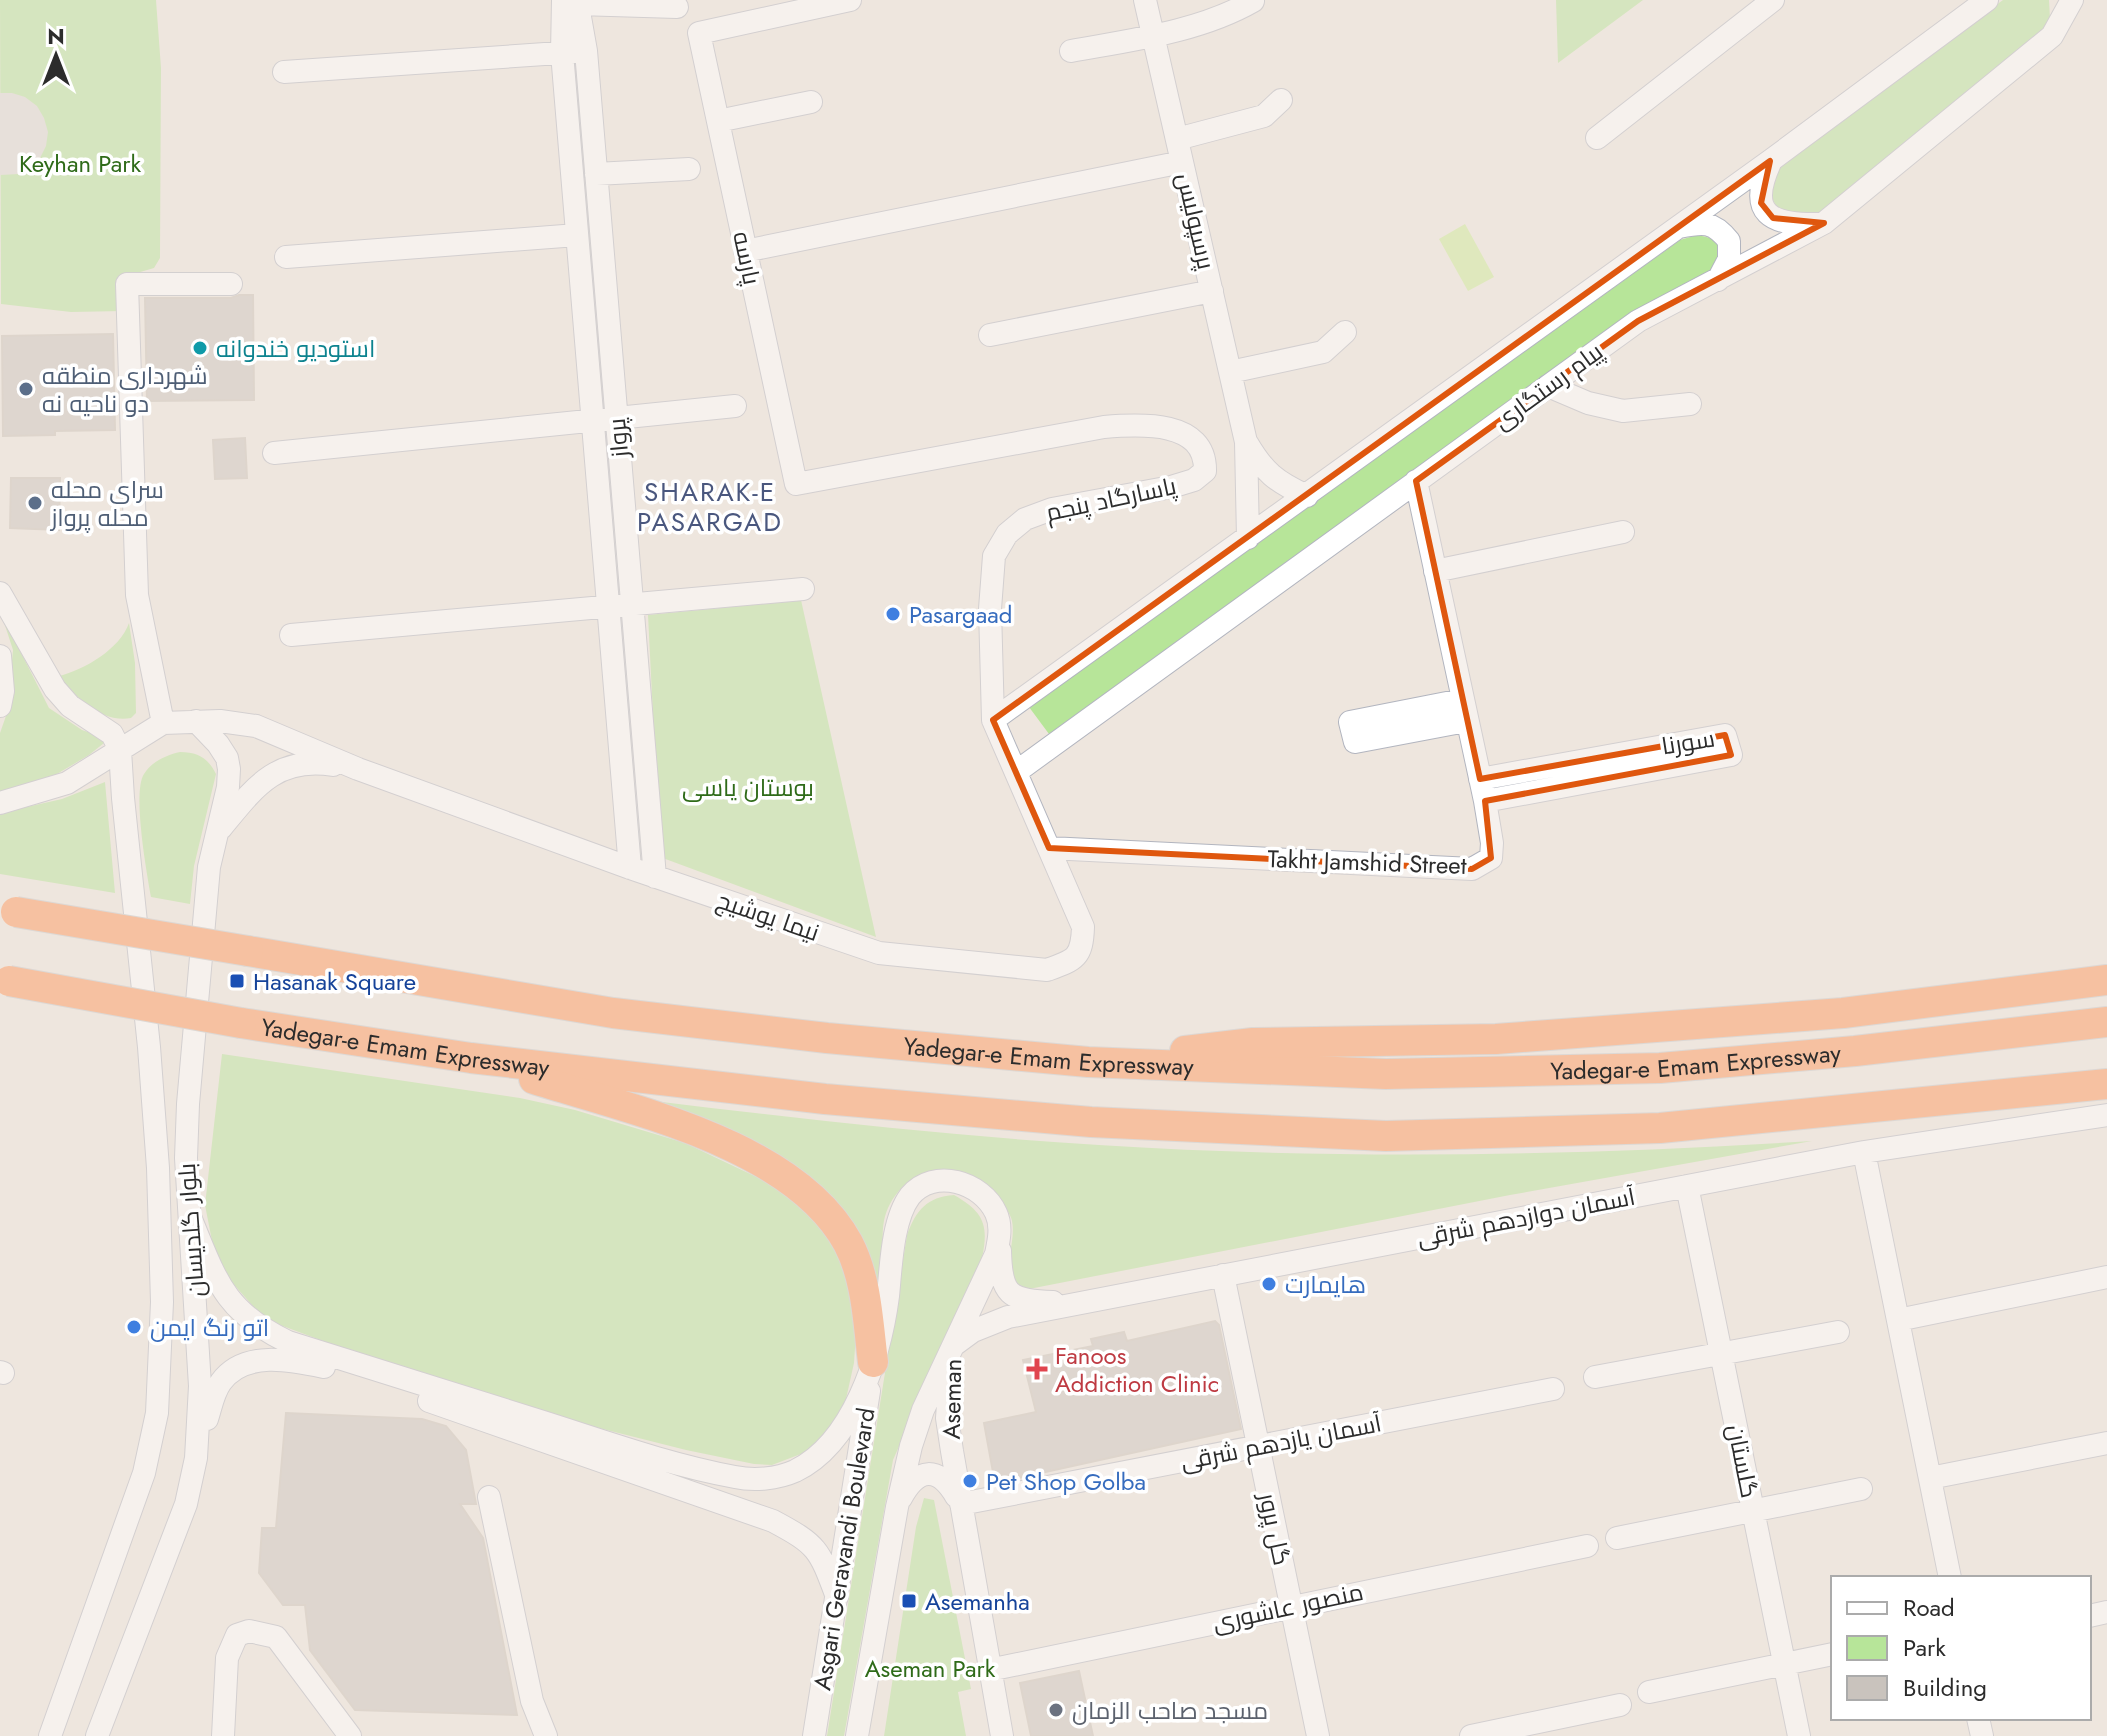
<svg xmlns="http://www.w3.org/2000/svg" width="2107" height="1736" font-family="Jost,Cairo,sans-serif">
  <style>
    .green { fill: #b7e599 }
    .pitch { fill: #ccec95 }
    .plaza { fill: #ded9d5 }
    .building { fill: #c9c3bd; stroke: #c9c2b7; stroke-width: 2 }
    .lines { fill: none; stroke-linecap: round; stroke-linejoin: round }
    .minor-casing { stroke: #b2b5bf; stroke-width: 24 }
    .highway-casing { stroke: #c8c8c8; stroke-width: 32 }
    .minor { stroke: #fff; stroke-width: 22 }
    .highway { stroke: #ff9657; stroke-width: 30 }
    .highway-bridge-casing { stroke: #c8c8c8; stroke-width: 32; stroke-linecap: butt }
    .highway-bridge { stroke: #ff9657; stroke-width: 30 }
    .marked { fill: none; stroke: #df570e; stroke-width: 6; stroke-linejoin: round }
    .culture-dot { fill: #0f9aa8; stroke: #fff; stroke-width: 3 }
    .service-dot { fill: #5c6f8a; stroke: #fff; stroke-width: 3 }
    .shop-dot { fill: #3f7fe0; stroke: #fff; stroke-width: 3 }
    .transit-dot { fill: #1a4fb4; stroke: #fff; stroke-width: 3 }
    .health-dot { fill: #e0444e; stroke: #fff; stroke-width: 3 }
    .worship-dot { fill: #6b7280; stroke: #fff; stroke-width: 3 }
    .labels { text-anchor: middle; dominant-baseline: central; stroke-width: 7; stroke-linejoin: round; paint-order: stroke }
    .park-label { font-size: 24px; fill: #2f6b19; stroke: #fff }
    .street-label { font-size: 24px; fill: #2c2c2c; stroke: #fff }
    .culture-label { font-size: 24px; fill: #0d838f; stroke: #fff; text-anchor: start }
    .service-label { font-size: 24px; fill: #4e5e75; stroke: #fff; text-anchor: start }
    .shop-label { font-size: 24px; fill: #366cbe; stroke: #fff; text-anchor: start }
    .transit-label { font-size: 24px; fill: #164399; stroke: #fff; text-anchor: start }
    .health-label { font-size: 24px; fill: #be3a42; stroke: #fff; text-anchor: start }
    .worship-label { font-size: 24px; fill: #5b616d; stroke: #fff; text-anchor: start }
    .neighbourhood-label { font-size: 26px; letter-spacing: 2px; fill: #4a577e; stroke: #fff }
  </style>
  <rect width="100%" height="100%" fill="#eee6de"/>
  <path class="green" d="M0,0H156L161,68L160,258L154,268L123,277L124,311L71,312L1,304Z
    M1556,0H1643L1558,63Z
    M2003,0H2049L2050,19L2043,31L1819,215L1778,210L1770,194L1780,165Z
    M1697,235C1726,240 1723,249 1713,273L1636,311L1049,734L1029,707L1680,240Z
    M801,600L876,937L660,857L648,615Z
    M1,613L49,708L82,730L109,739L89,755L40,784L0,793V733L7,713L13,650Z
    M129,623L135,663L136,713L131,718C101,723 76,698 59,676C84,670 120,649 129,623Z
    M180,752C198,752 208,758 216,774L194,866L190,904L151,897C147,874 132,792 144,774C152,761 167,755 180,752Z
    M105,782L115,893L0,874V813L62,799Z
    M222,1054L520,1098L575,1110L685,1143L767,1182L802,1205L841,1247L856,1333L854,1363L844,1408L814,1449L772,1465L754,1464L686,1450L575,1422L377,1361L280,1325L261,1315L228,1278L213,1246L205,1205Z
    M654,1101C802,1119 950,1136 1099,1145C1336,1160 1575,1156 1812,1141L1510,1195L1029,1289L1017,1284L1007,1270C1009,1255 1015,1236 1012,1221C1011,1216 1007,1210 1004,1205C977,1161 916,1156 890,1204C878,1226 885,1247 883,1270C881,1288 876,1307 873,1325L856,1238Z
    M954,1195C984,1212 989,1225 982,1258L893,1460L844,1736H827L907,1235C916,1210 927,1197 954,1195Z
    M924,1498L934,1500L971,1689L958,1692L966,1736H884L916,1527Z"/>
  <path class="pitch" d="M1465,224L1494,277L1468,291L1439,239Z"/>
  <path class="plaza" d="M0,93H12L25,97L37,106L44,118L48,132L46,146L40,158L30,168L19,174L0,175Z"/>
  <path class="building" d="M239,295H253L254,400L147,401L145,298H231Z
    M113,334L115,430L55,431V435L3,436L2,336Z
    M245,438L247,478L215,479L213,440Z
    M11,478H60L59,530L10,528Z
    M1215,1321L1219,1325L1241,1429L995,1483L984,1423L1036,1412L1023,1360L1093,1346L1091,1339L1124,1332L1127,1341Z
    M286,1413L422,1419L446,1426L466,1450L476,1504H460L483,1538L517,1715L355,1710L310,1650L305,1605H283L259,1573L262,1528H276Z
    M1079,1671L1093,1736H1031L1020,1683Z"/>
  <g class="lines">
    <defs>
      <path id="minor" d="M563,0L562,53L630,868
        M577,0L586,51L655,877
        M1145,0L1246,442L1248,538
        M578,4L677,7
        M1071,51C1131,40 1199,32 1253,1
        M284,72L574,52
        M718,121L811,102
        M1597,138L1773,0
        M1177,139L1264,116L1281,100
        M1770,163C1747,214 1770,225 1819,224
        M596,174L689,169
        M1679,227C1704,222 1713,221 1729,241V259L1718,280
        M745,251L1182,162
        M286,257L577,235
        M990,335L1212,291
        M1230,372L1323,352L1345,332
        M1548,386L1588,403L1623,411L1690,404
        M1247,443C1264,472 1276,482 1307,496
        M274,453L735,406
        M1435,571L1623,532
        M0,593L55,689L70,706L112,734L120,750L123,798L149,1047L158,1168L162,1302L157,1413L144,1473L50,1736
        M291,635L803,589
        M0,656L3,691L0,706
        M1462,700L1350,722L1355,742L1466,721
        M993,720L1770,161L1987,0
        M163,723L137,595L127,284H231
        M1016,772L1638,321L1824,223L2052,36L2072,0
        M1480,779L1725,735L1731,755L1485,801
        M0,803L67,783L163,723L220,721L256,726L358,769L630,868L879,953L1047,970C1075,960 1082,958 1083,927L993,720L990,609L994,556L1007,534L1025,519L1052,509L1171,487L1194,480L1205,471C1206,420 1141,424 1104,427L796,484L699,33L850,0
        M221,828C254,788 276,756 333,765
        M1049,848L1472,869L1491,858L1492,843L1485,801L1416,481
        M1864,1152L1950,1578
        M1687,1186L1799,1736
        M190,1217C216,1279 223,1311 288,1342C373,1369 458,1395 543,1422C606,1442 670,1465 735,1477C754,1481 777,1479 795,1471C853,1443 880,1357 888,1296C891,1267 892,1220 910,1196C934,1167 982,1182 996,1213C1002,1226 999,1240 996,1254L923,1410L911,1446L897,1507L857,1736
        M1000,1251C1001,1294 1008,1301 1053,1302
        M1223,1275L1318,1736
        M1898,1320L2107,1277
        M954,1345L973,1331L1008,1317L1864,1152L2107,1115
        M951,1363L947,1418L952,1451L1002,1736
        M0,1372L3,1373
        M1595,1377L1838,1332
        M429,1401L773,1521C818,1545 819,1549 837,1597
        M207,1419C211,1407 213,1393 221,1382C244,1350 291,1360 324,1367
        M1930,1478L2107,1443
        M489,1497L532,1701L546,1736
        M901,1498C918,1467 938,1466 956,1496
        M961,1504L1553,1389
        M1617,1538L1861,1489
        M2089,1616L2107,1612
        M989,1670L1587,1546
        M1649,1692L1833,1654
        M1978,1718L1982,1736
        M97,1736L186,1504L196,1458L200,1386L186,1158L188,1104L209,867L228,787L229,769L227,758L218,744L196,721
        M223,1736L227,1658L237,1635L249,1631L276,1637L350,1736
        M814,1736L869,1391
        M1471,1736L1620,1705"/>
      <g id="highway">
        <path id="s1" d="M248,951L613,1013L827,1038L1088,1062L1386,1074L1660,1068L1855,1051L2107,1022"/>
        <path id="s2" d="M241,1023L471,1058L825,1099L1091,1122L1386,1136L1660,1128L2107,1084"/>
        <path d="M1185,1051L1253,1043L1496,1039L1843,1013L2107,980"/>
        <path d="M534,1079C632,1110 795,1145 848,1243C867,1279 868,1323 873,1362"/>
      </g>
    </defs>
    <use href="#minor" class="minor-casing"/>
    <use href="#highway" class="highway-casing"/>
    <use href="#minor" class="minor"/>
    <use href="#highway" class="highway"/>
    <defs>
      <path id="highway-bridge" d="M16,912L248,951
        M9,981L241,1023"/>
    </defs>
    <use href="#highway-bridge" class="highway-bridge-casing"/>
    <use href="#highway-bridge" class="highway-bridge"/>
  </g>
  <path d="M0 0H2107V1736H0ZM1770,161L1761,203L1773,218L1824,223L1638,321L1416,481L1480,779L1725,735L1731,755L1485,801L1491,858L1472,869L1049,848L993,720Z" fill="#eee6de" fill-opacity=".55" fill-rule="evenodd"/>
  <path class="marked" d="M1770,161L1761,203L1773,218L1824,223L1638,321L1416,481L1480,779L1725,735L1731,755L1485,801L1491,858L1472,869L1049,848L993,720Z"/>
  <circle class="culture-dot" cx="200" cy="348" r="8"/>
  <g class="service-dot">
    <circle cx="26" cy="389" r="8"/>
    <circle cx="35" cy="503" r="8"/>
  </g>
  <g class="shop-dot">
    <circle cx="893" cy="614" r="8"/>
    <circle cx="1269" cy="1284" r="8"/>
    <circle cx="134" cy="1327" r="8"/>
    <circle cx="970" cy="1481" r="8"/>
  </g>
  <g class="transit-dot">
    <rect x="229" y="973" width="16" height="16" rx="4"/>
    <rect x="901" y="1593" width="16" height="16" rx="4"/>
  </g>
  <path class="health-dot" d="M1033 1357h8v8h8v8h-8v8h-8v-8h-8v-8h8z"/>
  <circle class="worship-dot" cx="1056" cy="1710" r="8"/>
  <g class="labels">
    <g class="park-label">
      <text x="80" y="163">Keyhan Park</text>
      <text x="748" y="787">بوستان یاسی</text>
      <text x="930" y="1668">Aseman Park</text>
    </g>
    <g class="street-label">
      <text transform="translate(1196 221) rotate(77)">پرسپولیس</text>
      <text transform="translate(747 258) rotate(78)">پارسه</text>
      <text transform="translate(1548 386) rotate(-36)">پیام رستگاری</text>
      <text transform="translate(618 438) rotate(-95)">پرواز</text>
      <text transform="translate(1111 499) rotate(-12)">پاسارگاد پنجم</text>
      <text transform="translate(1688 742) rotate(-9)">سورنا</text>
      <text transform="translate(1367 862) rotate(2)">Takht Jamshid Street</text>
      <text transform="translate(768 916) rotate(19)">نیما یوشیج</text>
      <text stroke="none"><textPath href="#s2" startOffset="166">Yadegar-e Emam Expressway</textPath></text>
      <text stroke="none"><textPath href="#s1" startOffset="808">Yadegar-e Emam Expressway</textPath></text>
      <text stroke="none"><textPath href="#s1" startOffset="1456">Yadegar-e Emam Expressway</textPath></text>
      <text transform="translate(1526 1217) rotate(-11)">آسمان دوازدهم شرقی</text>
      <text transform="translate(191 1230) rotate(-94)">بلوار گلدیسان</text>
      <text transform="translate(952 1399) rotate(-89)">Aseman</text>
      <text transform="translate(1281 1442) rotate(-11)">آسمان یازدهم شرقی</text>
      <text transform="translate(1743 1461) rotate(79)">گلستان</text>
      <text transform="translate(1275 1529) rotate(78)">گل پرور</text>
      <text transform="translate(844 1549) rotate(-81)">Asgari Geravandi Boulevard</text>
      <text transform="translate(1288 1607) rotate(-12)">منصور عاشوری</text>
    </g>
    <g class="culture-label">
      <text x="216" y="348">استودیو خندوانه</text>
    </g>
    <g class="service-label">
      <text x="42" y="375">شهرداری منطقه<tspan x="42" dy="28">دو ناحیه نه</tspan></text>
      <text x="51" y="489">سرای محله<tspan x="51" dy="28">محله پرواز</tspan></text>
    </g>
    <g class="shop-label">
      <text x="909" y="614">Pasargaad</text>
      <text x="1285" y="1284">هایمارت</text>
      <text x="150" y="1327">اتو رنگ ایمن</text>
      <text x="986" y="1481">Pet Shop Golba</text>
    </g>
    <g class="transit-label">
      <text x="253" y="981">Hasanak Square</text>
      <text x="925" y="1601">Asemanha</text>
    </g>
    <g class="health-label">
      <text x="1055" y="1355">Fanoos<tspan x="1055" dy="28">Addiction Clinic</tspan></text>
    </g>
    <g class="worship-label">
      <text x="1072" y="1710">مسجد صاحب الزمان</text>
    </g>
    <g class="neighbourhood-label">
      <text x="710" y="492">SHARAK-E<tspan x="710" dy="30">PASARGAD</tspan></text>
    </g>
  </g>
  <rect x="1831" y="1576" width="260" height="144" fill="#ffffff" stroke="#ababab" stroke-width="2"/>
  <rect x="1847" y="1602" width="40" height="12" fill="#ffffff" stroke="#ababab" stroke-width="2"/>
  <text x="1903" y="1616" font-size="24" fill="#2c2c2c">Road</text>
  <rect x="1847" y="1636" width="40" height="24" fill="#b7e599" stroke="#ababab" stroke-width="2"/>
  <text x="1903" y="1656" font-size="24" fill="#2c2c2c">Park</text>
  <rect x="1847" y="1676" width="40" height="24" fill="#c9c3bd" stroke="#ababab" stroke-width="2"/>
  <text x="1903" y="1696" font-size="24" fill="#2c2c2c">Building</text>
  <g transform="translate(56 56)" stroke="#ffffff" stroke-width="6" paint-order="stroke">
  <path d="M0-6L14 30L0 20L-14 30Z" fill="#2c2c2c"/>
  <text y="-12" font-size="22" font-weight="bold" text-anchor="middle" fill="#2c2c2c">N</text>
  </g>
</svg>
